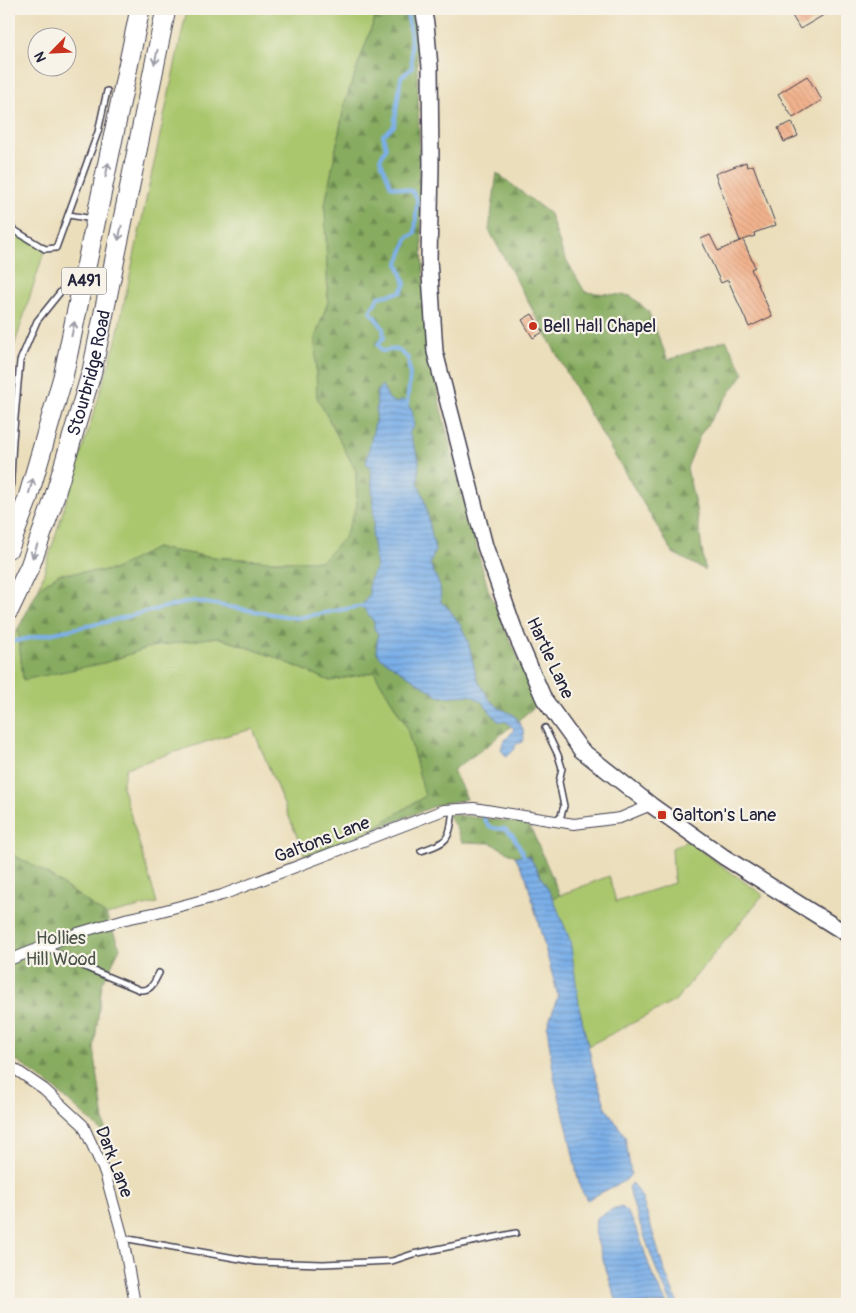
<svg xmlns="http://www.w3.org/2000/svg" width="856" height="1313" font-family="Pangolin,sans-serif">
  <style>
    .green { fill: #aac76e; stroke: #667454 }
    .forest { fill: url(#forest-firs); stroke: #54674e }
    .water { fill: url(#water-rules); stroke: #4e6892 }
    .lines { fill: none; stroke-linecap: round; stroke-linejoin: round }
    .stream { stroke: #7aafe8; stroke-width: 4 }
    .building { fill: url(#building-back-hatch) }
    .lane-casing { stroke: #403e4e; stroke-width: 8 }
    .street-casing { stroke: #403e4e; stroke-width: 12 }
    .secondary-casing { stroke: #403e4e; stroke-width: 18 }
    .highway-casing { stroke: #403e4e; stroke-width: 21 }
    .lane { stroke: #fff; stroke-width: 5 }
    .street { stroke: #fff; stroke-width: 10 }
    .secondary { stroke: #fff; stroke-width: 15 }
    .highway { stroke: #fff; stroke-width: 19 }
    .oneway { stroke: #9c9ca7 }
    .poi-dot { fill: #c8321e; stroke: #f7f3e8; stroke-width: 2 }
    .labels { text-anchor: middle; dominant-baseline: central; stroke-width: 4.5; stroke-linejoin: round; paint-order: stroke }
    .shield { fill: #f7f3e8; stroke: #62616f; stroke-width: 1 }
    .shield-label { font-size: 16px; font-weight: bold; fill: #22223b }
    .poi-label { font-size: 18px; fill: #22223b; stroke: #f7f3e8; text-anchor: start }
    .street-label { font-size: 18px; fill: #22223b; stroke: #f7f3e8 }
    .park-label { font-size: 18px; fill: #4b544a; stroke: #f7f3e8 }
  </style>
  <defs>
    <pattern id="forest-firs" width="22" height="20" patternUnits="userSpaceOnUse" patternTransform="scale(1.25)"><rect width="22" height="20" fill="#87ac61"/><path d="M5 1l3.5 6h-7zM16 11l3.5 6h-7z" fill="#6e8c51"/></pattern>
    <pattern id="water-rules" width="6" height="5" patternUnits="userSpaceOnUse" patternTransform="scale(1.25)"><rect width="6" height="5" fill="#7aafe8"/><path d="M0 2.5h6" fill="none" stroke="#648ebd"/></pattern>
    <pattern id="building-back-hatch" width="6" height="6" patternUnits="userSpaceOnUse" patternTransform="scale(1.25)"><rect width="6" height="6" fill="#f2b38e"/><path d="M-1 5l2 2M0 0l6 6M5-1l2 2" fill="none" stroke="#cf9a7b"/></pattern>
  </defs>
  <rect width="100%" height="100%" fill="#f7f3e8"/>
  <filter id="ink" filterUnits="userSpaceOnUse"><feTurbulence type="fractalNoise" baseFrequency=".02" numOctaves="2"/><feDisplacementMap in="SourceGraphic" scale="10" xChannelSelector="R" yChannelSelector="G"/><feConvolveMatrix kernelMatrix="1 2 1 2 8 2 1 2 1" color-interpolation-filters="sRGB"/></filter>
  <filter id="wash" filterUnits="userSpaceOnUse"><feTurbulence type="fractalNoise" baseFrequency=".0096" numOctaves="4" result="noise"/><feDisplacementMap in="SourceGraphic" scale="20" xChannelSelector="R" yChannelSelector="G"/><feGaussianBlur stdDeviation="1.12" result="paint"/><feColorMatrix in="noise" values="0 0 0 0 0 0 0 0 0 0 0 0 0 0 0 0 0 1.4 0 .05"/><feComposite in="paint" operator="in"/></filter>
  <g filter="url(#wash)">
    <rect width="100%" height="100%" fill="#ebdebb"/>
    <path class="green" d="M187,9H378L345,102L325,205L328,302L315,338L317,397L356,471L357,506L344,538L322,561H271L212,557L156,548L113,570L59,574L39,588L115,345Z
      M9,227L45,249L12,353L9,367Z
      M18,629L23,679L104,663L150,647L217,637L272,656L330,681L374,672L406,725L425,796L366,833L305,856L253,729L221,737L126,768L122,786L157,903L106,915L40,869L9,853V645Z
      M687,841L763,895L675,1001L588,1046L553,898L609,876L616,902L674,883L672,848Z"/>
    <path class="forest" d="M378,9H414L416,19L422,245L425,312L440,405L466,509L488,589L538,704L487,746L453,770L467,799L440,804L366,833L425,796L406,725L374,672L330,681L272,656L217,637L150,647L104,663L23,680L18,629L39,588L59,574L113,570L156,548L212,557L271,561H321L344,538L357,506L356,471L317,397L315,338L328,302L325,205L345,102Z
      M497,173L550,214L563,254L585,292L631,296L648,311L668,360L726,340L744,373L700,435L687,468L696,508L705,570L673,553L585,406L489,230Z
      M447,814L529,824L560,895L553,898L529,856H515L491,843L462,842L455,826Z
      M9,853L40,869L106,915L120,948L102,984L94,1049L106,1135L55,1089L9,1055Z"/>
    <path class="water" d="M382,385L389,399L396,403L403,400L412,410L414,426L409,433L419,459L418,484L424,497L435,550L430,564L440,586L441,602L449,609L461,626L468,641L477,679L489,699L499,708L514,715L523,729L524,738L522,742L515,745V749L507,757L501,750L503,742L510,735L514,729L507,722L498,721L482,702L470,695L440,697L381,658L376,651L378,634L374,629V622L362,606L369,594V582L376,568L372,535L374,521L371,469L366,463L376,418L377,391Z
      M515,856H529L553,898L570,940L580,1011L593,1067L606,1108L625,1136L631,1174L626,1180L587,1200L580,1188L567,1127L554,1077L547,1027L558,996L526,877Z
      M632,1183L641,1196L650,1223L663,1267L678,1304H672L658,1274L635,1210L628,1187Z
      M622,1207C640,1224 643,1253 653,1276C657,1285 662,1295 667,1304H618L615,1297L595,1234L596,1218L615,1208Z"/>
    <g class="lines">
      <path class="stream" d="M406,9L410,28L412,68L401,77L394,126L383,135L386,148L380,159L391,186L412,191L417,199L415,234L408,237L398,263L405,284L401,292L379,297L370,311L383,328L384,338L378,344L382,351L397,349L408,358L410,376L407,404
        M11,642L106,622L161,608L194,601L296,618L362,606
        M483,815C487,828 492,829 505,829L514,837L524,856"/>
    </g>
    <g id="blocks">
      <path class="building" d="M788,9H834L800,29Z
        M807,76L822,100L793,118L778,94Z
        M792,122L798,136L784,142L778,128Z
        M746,162L747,167L753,165L776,225L754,233L755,236L743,240L755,267L751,269L772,316L749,327L728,280L721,283L701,239L710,235L718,251L742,240L740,241L715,174Z
        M532,314L543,332L533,338L522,320Z"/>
    </g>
  </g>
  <g filter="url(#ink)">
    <use href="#blocks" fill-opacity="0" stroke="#403e4e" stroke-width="1"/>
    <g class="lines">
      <defs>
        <path id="lane" d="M69,215L93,219
          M9,227L45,249L56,248L98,132L107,91
          M9,514L13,440L20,361L37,321L78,270
          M545,728L558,755L562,768L559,782L564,806L559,822
          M421,851C450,841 449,840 453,810
          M45,947L87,968L140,990C152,991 154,982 159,973
          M123,1238L257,1262L323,1264L392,1261L413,1254L516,1233"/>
        <path id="street" d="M9,960L78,933L125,919L154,913L222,895L444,810L474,808L574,824L620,818L651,805
          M9,1065L44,1089L83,1125L105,1173L123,1238L135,1304"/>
        <path id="secondary" d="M423,9L426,24L430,67L431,165L429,259L435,352L485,546L517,637L544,699L581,750L651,805L724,857L847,934"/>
        <g id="highway">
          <path d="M9,548L27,501L63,377L140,9"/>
          <path id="s1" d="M9,610L30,566L52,505L92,371L166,9"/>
        </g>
      </defs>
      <use href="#lane" class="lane-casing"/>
      <use href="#street" class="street-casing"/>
      <use href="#secondary" class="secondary-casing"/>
      <use href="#highway" class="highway-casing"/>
      <use href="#lane" class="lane"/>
      <use href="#street" class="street"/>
      <use href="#secondary" class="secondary"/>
      <use href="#highway" class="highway"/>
    </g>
    <defs><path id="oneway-shaft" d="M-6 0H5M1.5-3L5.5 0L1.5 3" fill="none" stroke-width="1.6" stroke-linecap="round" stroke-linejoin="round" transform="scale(1.25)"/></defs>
    <g class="oneway">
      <use href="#oneway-shaft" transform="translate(156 57) rotate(102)"/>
      <use href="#oneway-shaft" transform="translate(107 170) rotate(-78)"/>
      <use href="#oneway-shaft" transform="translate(120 233) rotate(102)"/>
      <use href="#oneway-shaft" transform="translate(73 329) rotate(-78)"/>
      <use href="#oneway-shaft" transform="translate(31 486) rotate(-74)"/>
      <use href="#oneway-shaft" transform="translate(35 551) rotate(110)"/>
    </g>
  </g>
  <g class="poi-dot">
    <circle cx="533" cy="326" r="5"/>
    <rect x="657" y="810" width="10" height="10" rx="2.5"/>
  </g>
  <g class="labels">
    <rect class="shield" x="61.5" y="267.5" width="45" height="27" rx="4"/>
    <g class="shield-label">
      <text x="84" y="281">A491</text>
    </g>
    <g class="poi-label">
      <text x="543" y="326">Bell Hall Chapel</text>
      <text x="672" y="815">Galton's Lane</text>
    </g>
    <g class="street-label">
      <text stroke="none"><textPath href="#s1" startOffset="251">Stourbridge Road</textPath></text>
      <text transform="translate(550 658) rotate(65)">Hartle Lane</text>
      <text transform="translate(322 840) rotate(-21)">Galtons Lane</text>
      <text transform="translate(114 1162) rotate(69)">Dark Lane</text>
    </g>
    <g class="park-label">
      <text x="61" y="938">Hollies<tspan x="61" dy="21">Hill Wood</tspan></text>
    </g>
  </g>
  <rect width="856" height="1313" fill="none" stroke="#f7f3e8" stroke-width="30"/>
  <g transform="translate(52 52) rotate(246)"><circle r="24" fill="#f7f3e8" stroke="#a29fa3"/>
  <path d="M0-4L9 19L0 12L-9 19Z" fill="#c8321e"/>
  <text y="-8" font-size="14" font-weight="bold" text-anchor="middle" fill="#22223b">N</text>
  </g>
</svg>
